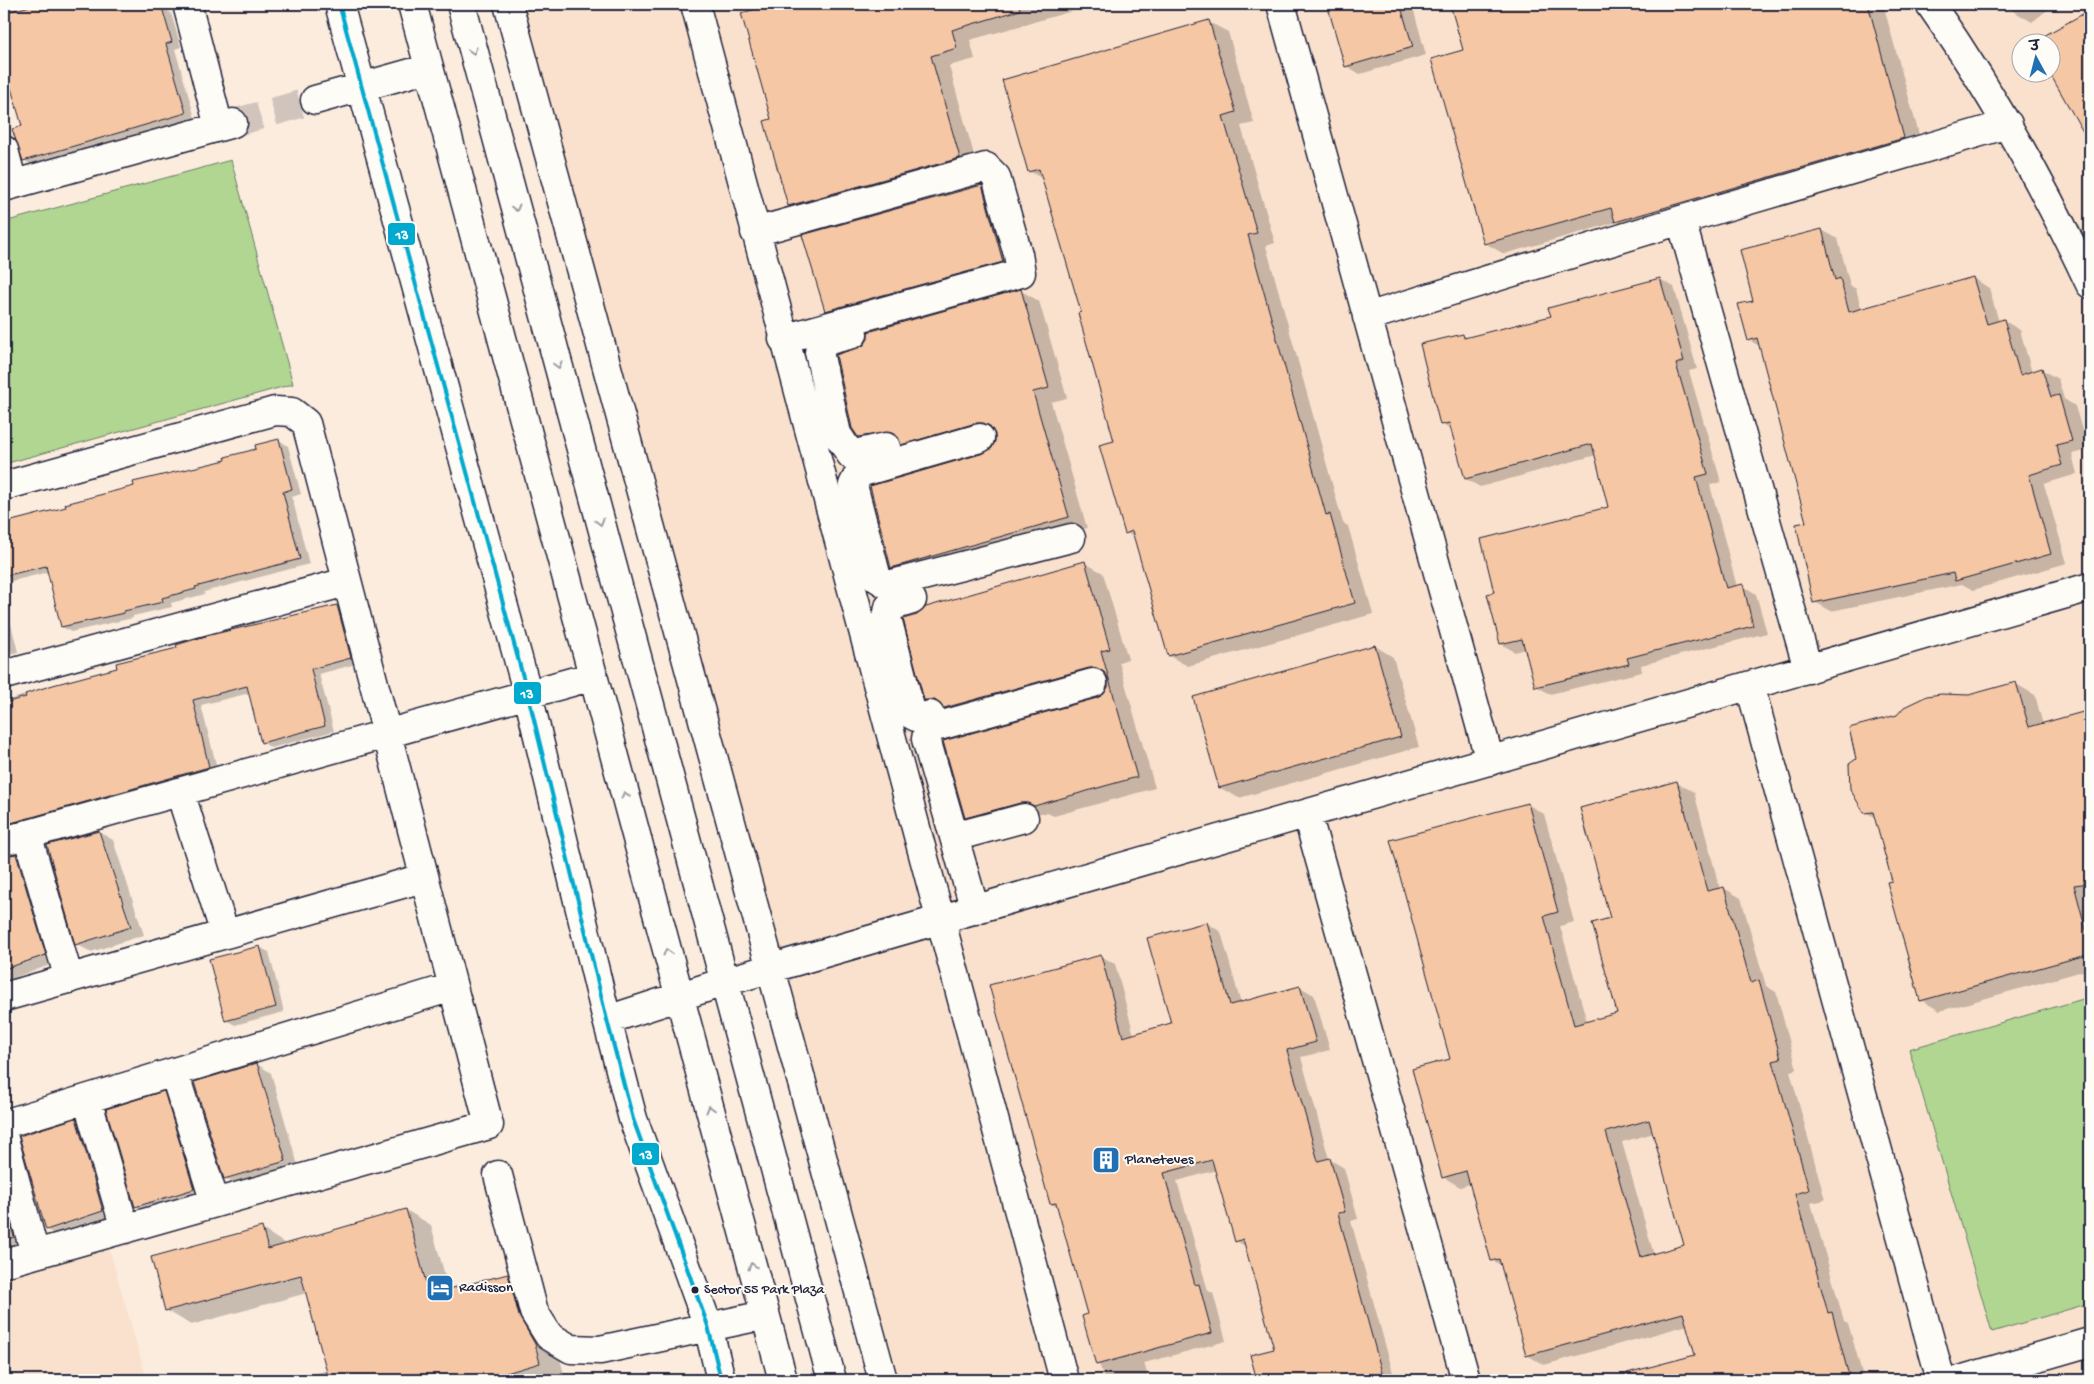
<svg xmlns="http://www.w3.org/2000/svg" width="2094" height="1384" font-family="'Gochi Hand','Playpen Sans Deva',sans-serif">
  <style>
    .built { fill: #f9e1cd; fill-rule: evenodd }
    .green { fill: #b0d692; stroke: #697c66 }
    .shadow { fill: #0003; fill-rule: evenodd }
    .building { fill: #f5c7a4; stroke: #22223b; fill-rule: evenodd }
    .lines { fill: none; stroke-linecap: round; stroke-linejoin: round }
    .minor-tunnel { stroke: #d0c4bd; stroke-width: 28; stroke-dasharray: 28 14; stroke-linecap: butt }
    .minor-casing { stroke: #22223b; stroke-width: 31 }
    .minor { stroke: #fdfcf7; stroke-width: 28 }
    .bus-1-casing { stroke: #fdfcf7; stroke-width: 8 }
    .bus-1 { stroke: #00a9ce; stroke-width: 4 }
    .oneway { stroke: #9a9aa2 }
    .bus-dot { fill: #22223b; stroke: #fdfcf7; stroke-width: 2 }
    .labels { text-anchor: middle; dominant-baseline: central; stroke-width: 4; stroke-linejoin: round; paint-order: stroke }
    .bus-label { font-size: 14px; fill: #22223b; stroke: #fdfcf7; text-anchor: start }
    .poi-label { font-size: 15px; fill: #22223b; stroke: #fdfcf7; text-anchor: start }
    .line-badge { stroke: #fdfcf7; stroke-width: 2 }
    .badge-label { font-size: 14px; text-anchor: middle; font-weight: bold; fill: #fff }
  </style>
  <rect width="100%" height="100%" fill="#fbecde"/>
  <filter id="ink" filterUnits="userSpaceOnUse"><feTurbulence type="fractalNoise" baseFrequency=".02" numOctaves="2"/><feDisplacementMap in="SourceGraphic" scale="10" xChannelSelector="R" yChannelSelector="G"/><feConvolveMatrix kernelMatrix="1 2 1 2 8 2 1 2 1" color-interpolation-filters="sRGB"/></filter>
  <g filter="url(#ink)">
    <path class="built" d="M511,4H2090V1380H900ZM2022,42H2052V72H2022Z
      M108,1245L147,1380H4V1277Z"/>
    <path class="green" d="M231,160L293,384L4,464V222Z
      M2090,997V1303L1992,1332L1909,1049Z"/>
    <path class="shadow" d="M42,4H164L166,10L171,13L181,47L175,49L195,118L33,166L24,160V127L4,61V15Z
      M779,4H1097L970,40L975,59L949,66L978,169L808,216L789,206L773,120L742,14Z
      M1328,4H1412L1426,55L1360,74L1346,66Z
      M1451,4H1650V6L1658,4H1883L1923,149L1635,232L1617,222L1504,254L1485,243L1465,51Z
      M2007,4H2055L2032,22L2013,11Z
      M2090,11V129L2079,122L2052,72V42H2035Z
      M1209,22L1228,32L1254,123L1241,126L1275,243L1266,246L1343,523L1348,526L1373,614L1188,666L1169,656L1136,538L1126,533L1116,442L1082,313L1043,179L1029,171Z
      M982,187L1001,197L1021,272L844,321L826,310Z
      M1822,230L1838,239L1850,285L1856,289L1862,310L1973,278L1989,288L1999,322L2003,320L2020,330L2032,373L2042,370L2058,379L2064,399L2075,406L2088,450L2072,454L2077,474L2044,484L2067,563L1973,590L1962,584L1831,611L1815,602L1807,523L1761,347L1749,340L1754,301Z
      M1660,279L1674,287L1697,369L1689,371L1721,482L1710,485L1737,587L1742,585L1756,594L1767,633L1641,665L1642,672L1550,694L1536,686L1526,649L1515,652L1501,644L1496,593L1610,508L1596,455L1480,487L1466,479L1453,431L1441,424L1463,335L1468,338L1552,317Z
      M1021,291L1039,301L1067,398L1051,402L1087,528L910,578L892,567L985,454L993,449L996,442V433L921,454L902,443L878,447L859,436Z
      M279,440L288,446L301,494L292,497L309,564L204,592L205,594L171,603L172,607L133,616V618L71,632L62,627L49,572L4,583V529L227,461Z
      M1085,563L1103,573L1128,659L1119,662L1155,788L1054,816L1047,813H1039L985,828L966,817L1105,694L1109,688V678L963,718L925,699Z
      M4,596L18,652L4,655Z
      M337,607L346,612L360,663L319,674L334,731L271,748L262,742L250,693L201,705L218,772L4,829V701Z
      M1375,646L1393,657L1419,747L1239,798L1220,788Z
      M2016,684L2035,695L2043,725L2090,712V969L1940,1011L1921,1000L1876,818L1865,812L1898,716Z
      M1677,783L1694,792L1720,889L1724,888L1741,898L1766,986L1776,992L1797,1069L1790,1071L1825,1200L1811,1203L1844,1321L1848,1323L1864,1380H1607L1696,1356L1688,1325L1544,1365L1527,1355L1502,1266L1492,1260L1470,1184L1460,1187L1443,1177L1452,1060L1527,804L1544,814L1574,922L1560,926L1587,1022L1619,1013L1612,919ZM1654,1133L1686,1246L1654,1255L1622,1142Z
      M99,832L113,840L144,935L91,952L76,944Z
      M16,855L30,863L59,962L4,981V859Z
      M1207,923L1221,932L1241,1004L1300,987L1314,995L1330,1050L1301,1057L1329,1159L1344,1168L1358,1219L1351,1221L1395,1380H1258L1252,1356L1275,1350L1247,1247L1236,1241L1217,1170L1177,1181L1208,1291L1213,1293L1226,1341L1144,1363L1149,1380H1104L1100,1366L1097,1364L1089,1315L1059,1208L1051,1204L1101,956L1115,964L1134,1035L1172,1024Z
      M259,947L269,952L284,1012L235,1025L226,1020Z
      M257,1064L271,1073L299,1169L239,1186L225,1178Z
      M164,1093L178,1101L208,1197L150,1214L136,1206Z
      M76,1120L90,1128L117,1219L61,1238L47,1230Z
      M4,1156L28,1245L4,1252Z
      M406,1210L431,1225L449,1290L508,1275L533,1289L544,1332L560,1359L565,1377L554,1380H291L328,1370L307,1293L191,1325L166,1310L262,1229L287,1245Z"/>
    <path class="building" d="M37,4H161L172,42L166,44L186,113L23,161L12,129L22,126L4,64V13Z
      M775,4H1019L1020,10L952,30L957,48L931,56L960,158L788,206L764,121L771,119L741,13Z
      M1327,4H1400L1413,47L1345,67Z
      M1450,4H1868L1904,138L1615,222L1611,208L1484,244L1431,59L1463,50Z
      M2090,10V144L2049,72H2052V42H2033Z
      M1209,20L1236,112L1223,116L1257,233L1248,235L1326,515L1330,514L1355,603L1168,656L1132,531L1125,534L1099,445L1114,441L1078,313L1081,312L1039,169L1028,172L1002,80Z
      M982,185L1003,262L825,311L802,235Z
      M1822,229L1835,280L1840,278L1849,312L1973,277L1987,324L2004,319L2020,375L2042,368L2051,397L2059,395L2072,441L2056,445L2062,465L2029,475L2051,554L1955,581L1953,573L1813,603L1796,524L1806,522L1757,338L1748,341L1738,304L1753,301L1740,250Z
      M1660,278L1684,361L1676,364L1708,474L1696,477L1713,542L1726,588L1743,584L1753,626L1627,658L1629,664L1535,687L1522,639L1500,644L1487,594L1494,592L1481,539L1608,507L1592,444L1465,479L1449,423L1440,425L1420,344L1463,334L1464,338L1551,316L1548,308Z
      M1021,289L1049,388L1033,392L1069,517L891,568L870,486L984,453L992,448L995,441V434L990,426L983,423H976L901,445L898,437L890,432L858,437L852,428L836,355L864,345L868,339V332Z
      M279,439L292,489L283,492L300,559L195,587L196,589L162,598L163,602L124,611V613L61,627L46,566L4,576V523L66,507L65,504L134,486L133,482L226,460L225,457L256,449L255,445Z
      M1085,561L1110,649L1101,651L1137,777L1034,806L1028,803H1020L965,818L943,741L1097,698L1104,694L1108,687V678L1104,672L1097,668H1089L944,708L935,700H924L903,619L917,615L926,607Z
      M337,605L351,658L311,669L325,726L261,743L247,686L193,700L209,767L4,825V764L9,763L4,741V703L26,697L25,694L53,685L117,668L116,663L177,648L176,645L206,636Z
      M1375,645L1401,737L1219,788L1193,697Z
      M2016,682L2029,727L2090,710V883L2074,885L2090,945V954L1920,1001L1887,882L1892,881L1873,812L1864,813L1850,789L1849,764L1856,759L1849,728L1897,715L1904,707L1927,696L1941,694L1969,695Z
      M1677,781L1707,891L1724,887L1751,983L1759,980L1781,1059L1773,1061L1809,1190L1795,1194L1828,1313L1832,1312L1850,1380H1628L1627,1373L1695,1355L1683,1313L1526,1356L1499,1259L1491,1261L1466,1171L1442,1178L1412,1069L1450,1059L1390,840L1528,803L1558,912L1544,916L1574,1025L1617,1013L1592,923L1610,918L1580,808ZM1649,1120L1684,1245L1641,1257L1606,1132Z
      M99,831L131,927L75,945L47,845Z
      M16,854L46,955L4,969V856Z
      M1207,922L1230,1005L1300,986L1316,1042L1287,1050L1318,1161L1330,1158L1345,1212L1338,1213L1384,1380H1257L1250,1355L1274,1349L1243,1239L1235,1242L1212,1160L1164,1173L1195,1285L1199,1284L1212,1333L1096,1365L1082,1316L1087,1314L1056,1203L1050,1204L989,985L1101,955L1123,1037L1171,1023L1147,938Z
      M260,946L276,1007L225,1021L209,959Z
      M257,1063L286,1161L224,1179L194,1082Z
      M164,1091L194,1189L135,1207L106,1109Z
      M76,1118L103,1211L46,1230L19,1136Z
      M4,1198L14,1237L4,1240Z
      M406,1209L429,1294L508,1274L519,1316L535,1344L540,1363L483,1380H329L301,1275L165,1311L151,1257L262,1227L268,1249Z"/>
    <g class="lines">
      <path class="minor-tunnel" d="M233,123L315,100"/>
      <defs>
        <path id="minor" d="M187,4L219,127
          M339,4L528,695L607,1020L633,1119L708,1326L721,1380
          M412,4L783,1380
          M461,4L832,1380
          M508,4L883,1380
          M695,4L1064,1380
          M1281,4L1490,761
          M1930,4C1992,92 2044,186 2090,284
          M315,100L429,68
          M4,150L13,184
          M4,187L233,123
          M1681,220L1808,669
          M755,232L986,167L996,177L1018,254L1021,273L783,339
          M1367,317L1681,220L2008,124
          M853,334L826,341L819,352L837,434L851,455L886,447
          M980,438L859,473L853,485L877,578L888,585L1071,538
          M4,486L275,411L292,412L306,423L489,1125L4,1263
          M912,600L889,607L887,618L912,715L918,718L930,715
          M4,675L346,582
          M1750,686L1941,1380
          M180,792L225,934
          M1307,814L1466,1380
          M27,834L69,979
          M954,837L1024,818
          M4,841L593,676
          M975,910L926,739L928,729L1093,683
          M4,997L423,878
          M607,1020L724,982L2090,587
          M174,1072L215,1203
          M87,1099L125,1229
          M4,1124L452,987
          M4,1139L35,1254
          M498,1175L534,1312L549,1336L571,1349L600,1350L765,1315
          M1960,1380L2090,1342"/>
      </defs>
      <use href="#minor" class="minor-casing"/>
      <use href="#minor" class="minor"/>
      <defs>
        <path id="bus-1" d="M339,4L528,695L607,1020L633,1119L708,1326L721,1380"/>
      </defs>
      <use href="#bus-1" class="bus-1-casing"/>
      <use href="#bus-1" class="bus-1"/>
    </g>
    <defs><path id="oneway-chevron" d="M-2-3.5L2.5 0L-2 3.5" fill="none" stroke-width="1.6" stroke-linecap="round" stroke-linejoin="round" transform="scale(1.25)"/></defs>
    <g class="oneway">
      <use href="#oneway-chevron" transform="translate(473 51) rotate(75)"/>
      <use href="#oneway-chevron" transform="translate(516 208) rotate(75)"/>
      <use href="#oneway-chevron" transform="translate(558 365) rotate(75)"/>
      <use href="#oneway-chevron" transform="translate(600 522) rotate(75)"/>
      <use href="#oneway-chevron" transform="translate(625 795) rotate(-105)"/>
      <use href="#oneway-chevron" transform="translate(667 952) rotate(-105)"/>
      <use href="#oneway-chevron" transform="translate(710 1109) rotate(-105)"/>
      <use href="#oneway-chevron" transform="translate(752 1266) rotate(-105)"/>
    </g>
  </g>
  <defs>
    <symbol id="building-square" viewBox="-11 -11 22 22"><rect x="-9" y="-9" width="18" height="18" rx="4" fill="#1f6fb2" stroke="#fdfcf7"/><path d="M-4-6H4V6H1V3H-1V6H-4ZM-2.5-4.3h1.7v1.8h-1.7ZM.8-4.3h1.7v1.8H.8ZM-2.5-1h1.7V.8h-1.7ZM.8-1h1.7V.8H.8Z" fill="#fff"/></symbol>
    <symbol id="hotel-square" viewBox="-11 -11 22 22"><rect x="-9" y="-9" width="18" height="18" rx="4" fill="#1f6fb2" stroke="#fdfcf7"/><path d="M-6-4.5h1.5V1H6V5H4.5V3h-9V5H-6ZM-4 0a1.8 1.8 0 1 1 3.6 0ZM.5 0V-2.5h3Q6-2.5 6 0Z" fill="#fff"/></symbol>
  </defs>
  <g fill-rule="evenodd">
    <use href="#building-square" x="1090" y="1144" width="32" height="32"/>
    <use href="#hotel-square" x="424" y="1272" width="32" height="32"/>
  </g>
  <circle class="bus-dot" cx="695" cy="1290" r="4.5"/>
  <g class="labels">
    <g class="bus-label">
      <text x="704" y="1290">Sector 55 Park Plaza</text>
    </g>
    <g class="poi-label">
      <text x="1125" y="1160">Planeteves</text>
      <text x="459" y="1288">Radisson</text>
    </g>
  </g>
  <g class="line-badge">
    <rect x="387" y="222" width="29" height="24" rx="5" fill="#00a9ce"/>
    <rect x="513" y="681" width="29" height="24" rx="5" fill="#00a9ce"/>
    <rect x="631" y="1142" width="29" height="24" rx="5" fill="#00a9ce"/>
  </g>
  <g class="badge-label">
    <text x="402" y="239">13</text>
    <text x="527" y="698">13</text>
    <text x="646" y="1159">13</text>
  </g>
  <rect width="2094" height="1384" fill="none" stroke="#fdfcf7" stroke-width="20"/>
  <rect x="10" y="10" width="2074" height="1364" fill="none" stroke="#22223b" stroke-width="2" filter="url(#ink)"/>
  <g transform="translate(2036 58) rotate(353)"><circle r="24" fill="#fdfcf7" stroke="#a5a5ac"/>
  <path d="M0-4L9 19L0 12L-9 19Z" fill="#1f6fb2"/>
  <text y="-8" font-size="14" font-weight="bold" text-anchor="middle" fill="#22223b">उ</text>
  </g>
</svg>
